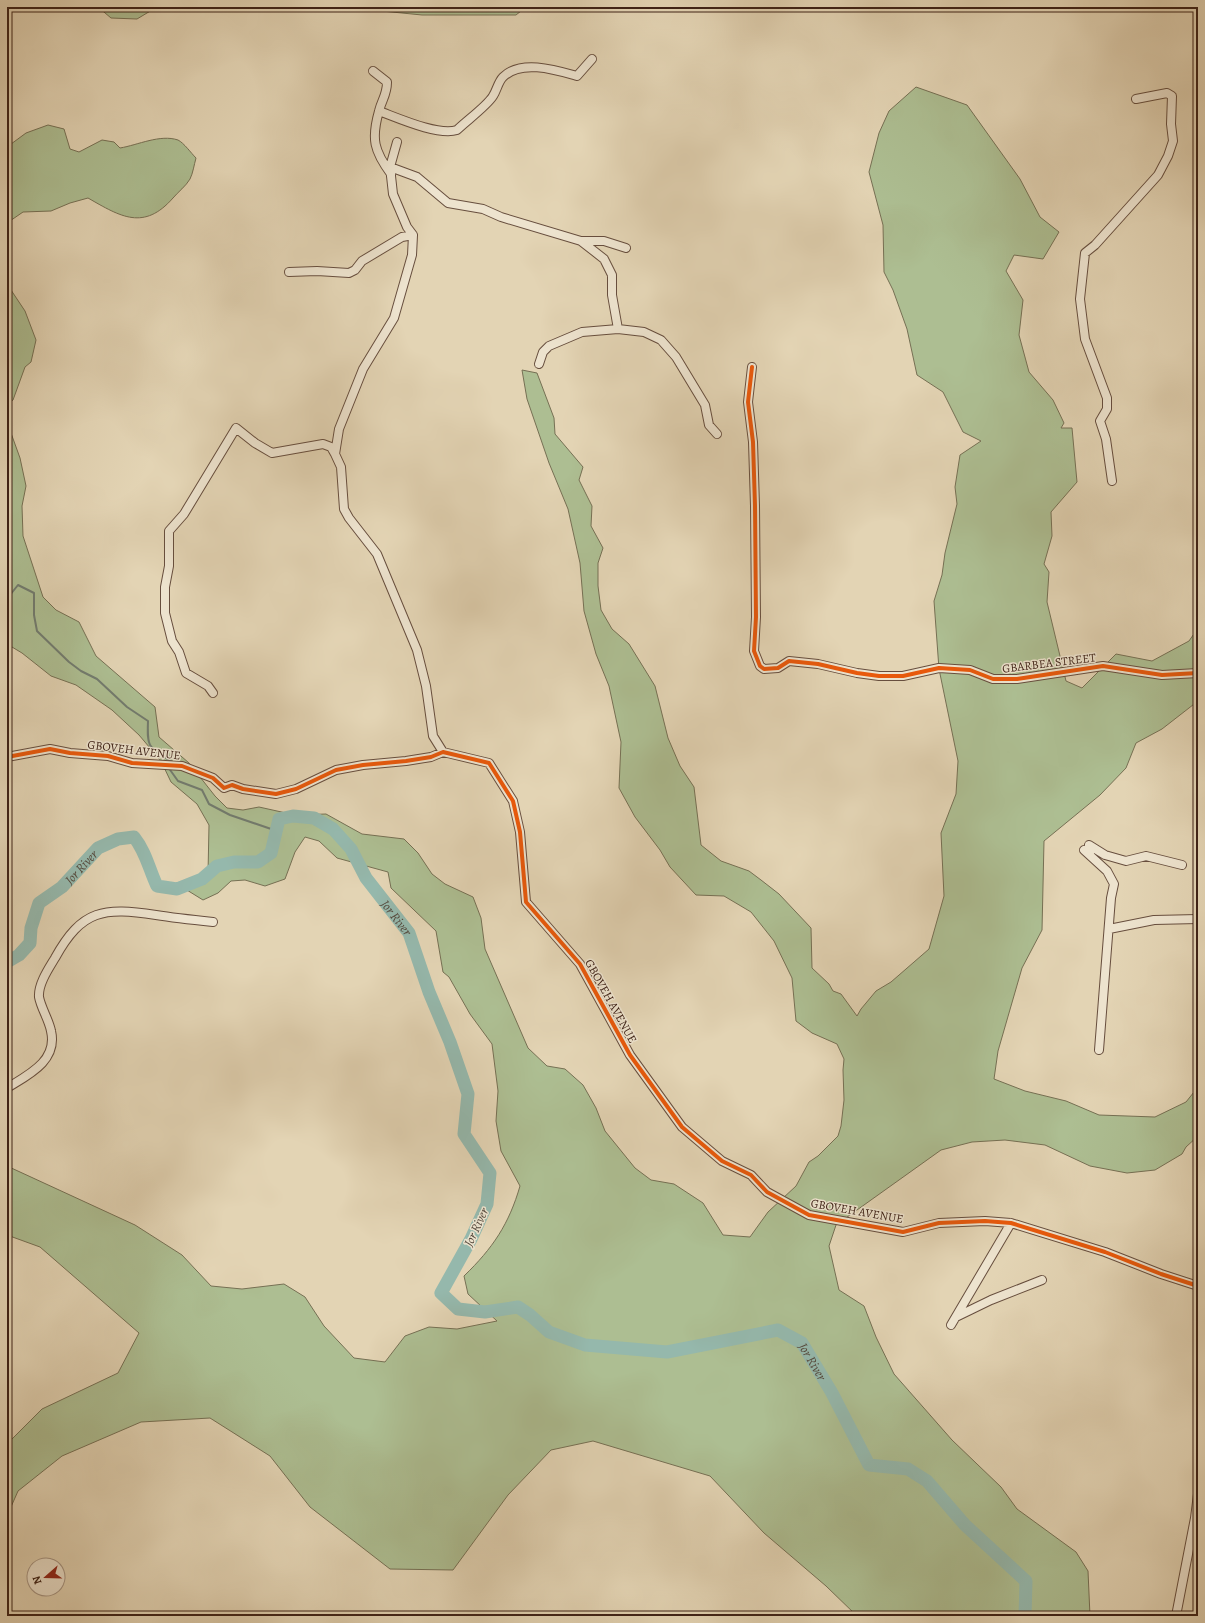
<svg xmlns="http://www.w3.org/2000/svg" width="1205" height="1623" font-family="Alegreya,serif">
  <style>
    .green { fill: #adbe92; stroke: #767054 }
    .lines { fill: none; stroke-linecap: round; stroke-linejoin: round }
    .stream { stroke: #727c70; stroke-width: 2 }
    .river { stroke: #95b8ac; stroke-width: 13 }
    .street-casing { stroke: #674e3e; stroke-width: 10 }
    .street { stroke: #ede3ce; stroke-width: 8 }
    .cycleway-casing { stroke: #ede3ce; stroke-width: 6 }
    .cycleway { stroke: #e8590c; stroke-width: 4 }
    .labels { text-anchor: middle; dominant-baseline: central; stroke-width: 3; stroke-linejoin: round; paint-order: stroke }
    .street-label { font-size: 12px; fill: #3e2217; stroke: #ede3ce }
    .water-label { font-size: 13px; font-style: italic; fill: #54483c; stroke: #ede3ce }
  </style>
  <rect width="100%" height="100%" fill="#e3d4b4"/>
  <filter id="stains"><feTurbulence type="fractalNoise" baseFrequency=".005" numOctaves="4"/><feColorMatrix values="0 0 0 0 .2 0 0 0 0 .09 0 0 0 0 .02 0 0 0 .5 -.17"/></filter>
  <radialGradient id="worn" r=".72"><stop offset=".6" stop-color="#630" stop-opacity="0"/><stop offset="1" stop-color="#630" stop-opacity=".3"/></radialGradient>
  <path class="green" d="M98,7H157L137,19L111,18Z
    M342,7H526L516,15H422Z
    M916,87L967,105L1020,179L1040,217L1059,232L1043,259L1014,255L1006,271L1023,300L1019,335L1029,372L1053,400L1064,423L1061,428H1072L1077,482L1051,512L1052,536L1044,564L1049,572L1047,602L1066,681L1082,688L1116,654L1152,661L1189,641L1198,628V701L1162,729L1136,743L1126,768L1100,795L1044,841L1042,930L1022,968L998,1051L994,1079L1025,1091L1066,1101L1099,1115L1155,1117L1186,1102L1198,1087V1136L1186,1147L1182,1154L1155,1170L1127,1173L1090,1166L1045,1145L1005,1140L972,1142L941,1150L836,1225L829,1246L839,1290L864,1306L876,1337L894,1374L952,1440L1001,1487L1017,1509L1076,1552L1088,1571L1090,1616H857L826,1586L764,1533L710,1476L593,1441L551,1450L508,1495L453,1570L390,1569L310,1507L270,1456L210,1418L141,1422L62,1456L18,1491L7,1516V1444L42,1409L118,1373L139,1333L40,1247L7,1235V1166L135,1225L182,1255L211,1286L242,1289L284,1284L305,1297L324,1326L354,1358L385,1362L405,1336L429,1327L457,1329L497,1321L468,1294L464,1276C493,1248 509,1224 520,1186L501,1151L496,1121L498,1091L492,1044L470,1014L449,977L443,972L436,931L391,888L388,872L337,858L319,841L305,837L295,852L285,879L265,886L245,880L231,881L218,893L203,900L182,887L208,874L209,825L197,804L171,782L161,761L139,735L112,710L76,685L51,676L22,653L7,644V422L20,458L26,486L22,506L23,536L43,597L56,610L79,622L96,656L155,707L159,737L189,763L215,796L227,808L243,810L259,807L295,815L326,814L362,834L404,839L418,853L432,874L445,884L473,897L481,918L485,949L528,1048L547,1066L565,1069L583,1085L596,1108L605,1131L635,1168L651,1180L674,1184L703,1203L723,1235L750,1237L768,1212L796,1186L809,1162L818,1156L838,1136L841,1126L844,1100L843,1070L844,1059L837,1044L812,1033L796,1021L792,978L774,941L751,912L724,896L696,895L670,867L660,850L635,817L619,788L621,742L609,686L596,654L584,611L580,563L568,509L549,463L527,399L522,370L537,373L554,418L555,434L583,467L579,480L592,506L591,526L603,548L598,563V586L601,610L612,629L629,644L655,686L668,738L680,766L694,787L701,845L721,861L749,871L761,880L779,894L811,928L812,968L829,984L833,991L841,994L857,1016L861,1009L876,991L891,982L929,949L944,896L941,833L956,794L958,761L939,669L934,601L942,575L945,553L957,504L955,487L960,455L981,441L963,432L943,392L917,375L907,329L893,290L884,272L883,225L869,172L879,133L889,111Z
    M48,125L64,129L70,149L79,152L102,140L114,142L120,148C138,145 160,134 178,140C184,143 191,153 196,158C194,165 193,173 190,179C186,186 178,192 173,198C144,231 121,217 88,198L70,203L51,211L23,212L7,223V147L26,133Z
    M7,284L25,311L36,340L31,362L25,367L13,400L7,405Z"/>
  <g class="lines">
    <path class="stream" d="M7,522L9,525L7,538
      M7,612L10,595L18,585L34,593V615L37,631L69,662L81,671L97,679L127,707L148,721C147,748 148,747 171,761L170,763
      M168,767L178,781L202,790L209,804L230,815L277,831L279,819"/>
    <path class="river" id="s1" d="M7,962L19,955L30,943L31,928L39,903L62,887L98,848L118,839L134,837C146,852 149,869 157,886L177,889L202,879L217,866L234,862H258L271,853L279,819L293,816L314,818L333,829L351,849L366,878L409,933L429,992L450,1042L468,1094L464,1134L490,1173L487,1204L471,1239L441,1293L458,1309L485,1312L518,1307L530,1315L549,1332L585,1345L667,1352L778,1330L802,1343L832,1393L869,1465L908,1469L927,1481L965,1525L1026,1581L1025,1616"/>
    <defs>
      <path id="street" d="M373,71L387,82C387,95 382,99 379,111C371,139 374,151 391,174
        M379,111C398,118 438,136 457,130C466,121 487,106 493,96C497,90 498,82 503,77C521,59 556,70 577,76L592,59
        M397,142L390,167L393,194L407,227L413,235L412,255L394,318L363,369L339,429L335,454L341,467L344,509L349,518L377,554L417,650L426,686L433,736L443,752
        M390,167L417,177L448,203L483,209L501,217L581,241L604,259L612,275V295L618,329
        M581,241H604L626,248
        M289,272L317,271L349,273L355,270L362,261L402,237L413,235
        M539,364L543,352L549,346L582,332L618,329L644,332L661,340L676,357L705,405L709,425L717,434
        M752,367L748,402L753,442L755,506L756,617L754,651L760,666L764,669L778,668L789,661L818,664L857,673L879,676H903L939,668L970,670L993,679H1017L1103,666L1162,675L1198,673
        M1112,481L1106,439L1100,421L1107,409V398L1085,339L1080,299L1085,253L1095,245L1158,175L1168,156L1173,141L1171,124L1172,96L1167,93L1136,99
        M213,693L208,686L186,673L179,652L172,641L165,613V587L169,566V531L184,514L236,428L255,443L272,453L323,444L331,447L335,454
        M7,757L50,749L70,753L108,756L132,763L182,766L213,778L224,788L232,785L243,789L276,794L296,789L336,770L363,765L406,761L431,757L443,752L489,763L513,801L520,832L526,902L580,964L630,1055L682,1127L722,1161L751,1175L767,1192L809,1215L903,1232L939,1223L985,1221L1011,1223L1105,1252L1161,1274L1198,1286
        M1084,850L1107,871L1114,884L1111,898L1099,1050
        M1090,854L1089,845L1105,855L1126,861L1146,856L1182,865
        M1109,929L1154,920L1198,919
        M7,1088C28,1075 58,1061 51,1031C49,1020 41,1008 39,997C38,984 49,968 55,958C82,909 104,907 156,915C175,918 194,920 213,922
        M956,1317L991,1300L1042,1280
        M951,1325L1011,1223
        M1176,1616L1195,1518L1198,1494"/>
    </defs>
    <use href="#street" class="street-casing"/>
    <use href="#street" class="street"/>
    <defs>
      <path id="cycleway" d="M752,367L748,402L753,442L755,506L756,617L754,651L760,666L764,669L778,668L789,661L818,664L857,673L879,676H903L939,668L970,670L993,679H1017L1103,666L1162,675L1198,673
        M7,757L50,749L70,753L108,756L132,763L182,766L213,778L224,788L232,785L243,789L276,794L296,789L336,770L363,765L406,761L431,757L443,752L489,763L513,801L520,832L526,902L580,964L630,1055L682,1127L722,1161L751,1175L767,1192L809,1215L903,1232L939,1223L985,1221L1011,1223L1105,1252L1161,1274L1198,1286"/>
    </defs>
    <use href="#cycleway" class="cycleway-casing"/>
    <use href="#cycleway" class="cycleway"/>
  </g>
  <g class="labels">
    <g class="street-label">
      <text transform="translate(1049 663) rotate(-7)">GBARBEA STREET</text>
      <text transform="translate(134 750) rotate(7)">GBOVEH AVENUE</text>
      <text transform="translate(611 1001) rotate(61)">GBOVEH AVENUE</text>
      <text transform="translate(857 1211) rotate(10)">GBOVEH AVENUE</text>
    </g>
    <g class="water-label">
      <text stroke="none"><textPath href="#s1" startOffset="127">Jor River</textPath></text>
      <text stroke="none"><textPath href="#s1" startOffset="571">Jor River</textPath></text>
      <text transform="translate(476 1227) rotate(-65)">Jor River</text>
      <text stroke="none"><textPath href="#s1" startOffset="1387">Jor River</textPath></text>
    </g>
  </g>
  <rect width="1205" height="1623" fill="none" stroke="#e3d4b4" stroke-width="24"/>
  <rect x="8" y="8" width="1189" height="1607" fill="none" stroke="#3e2217" stroke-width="2"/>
  <rect x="12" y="12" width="1181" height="1599" fill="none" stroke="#3e2217"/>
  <g transform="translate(46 1577) rotate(250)"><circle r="19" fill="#ede3ce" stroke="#a79685"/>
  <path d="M0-3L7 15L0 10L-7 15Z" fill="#8f2418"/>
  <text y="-6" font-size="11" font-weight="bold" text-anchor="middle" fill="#3e2217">N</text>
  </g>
  <rect width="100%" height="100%" filter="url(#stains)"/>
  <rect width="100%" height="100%" fill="url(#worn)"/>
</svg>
